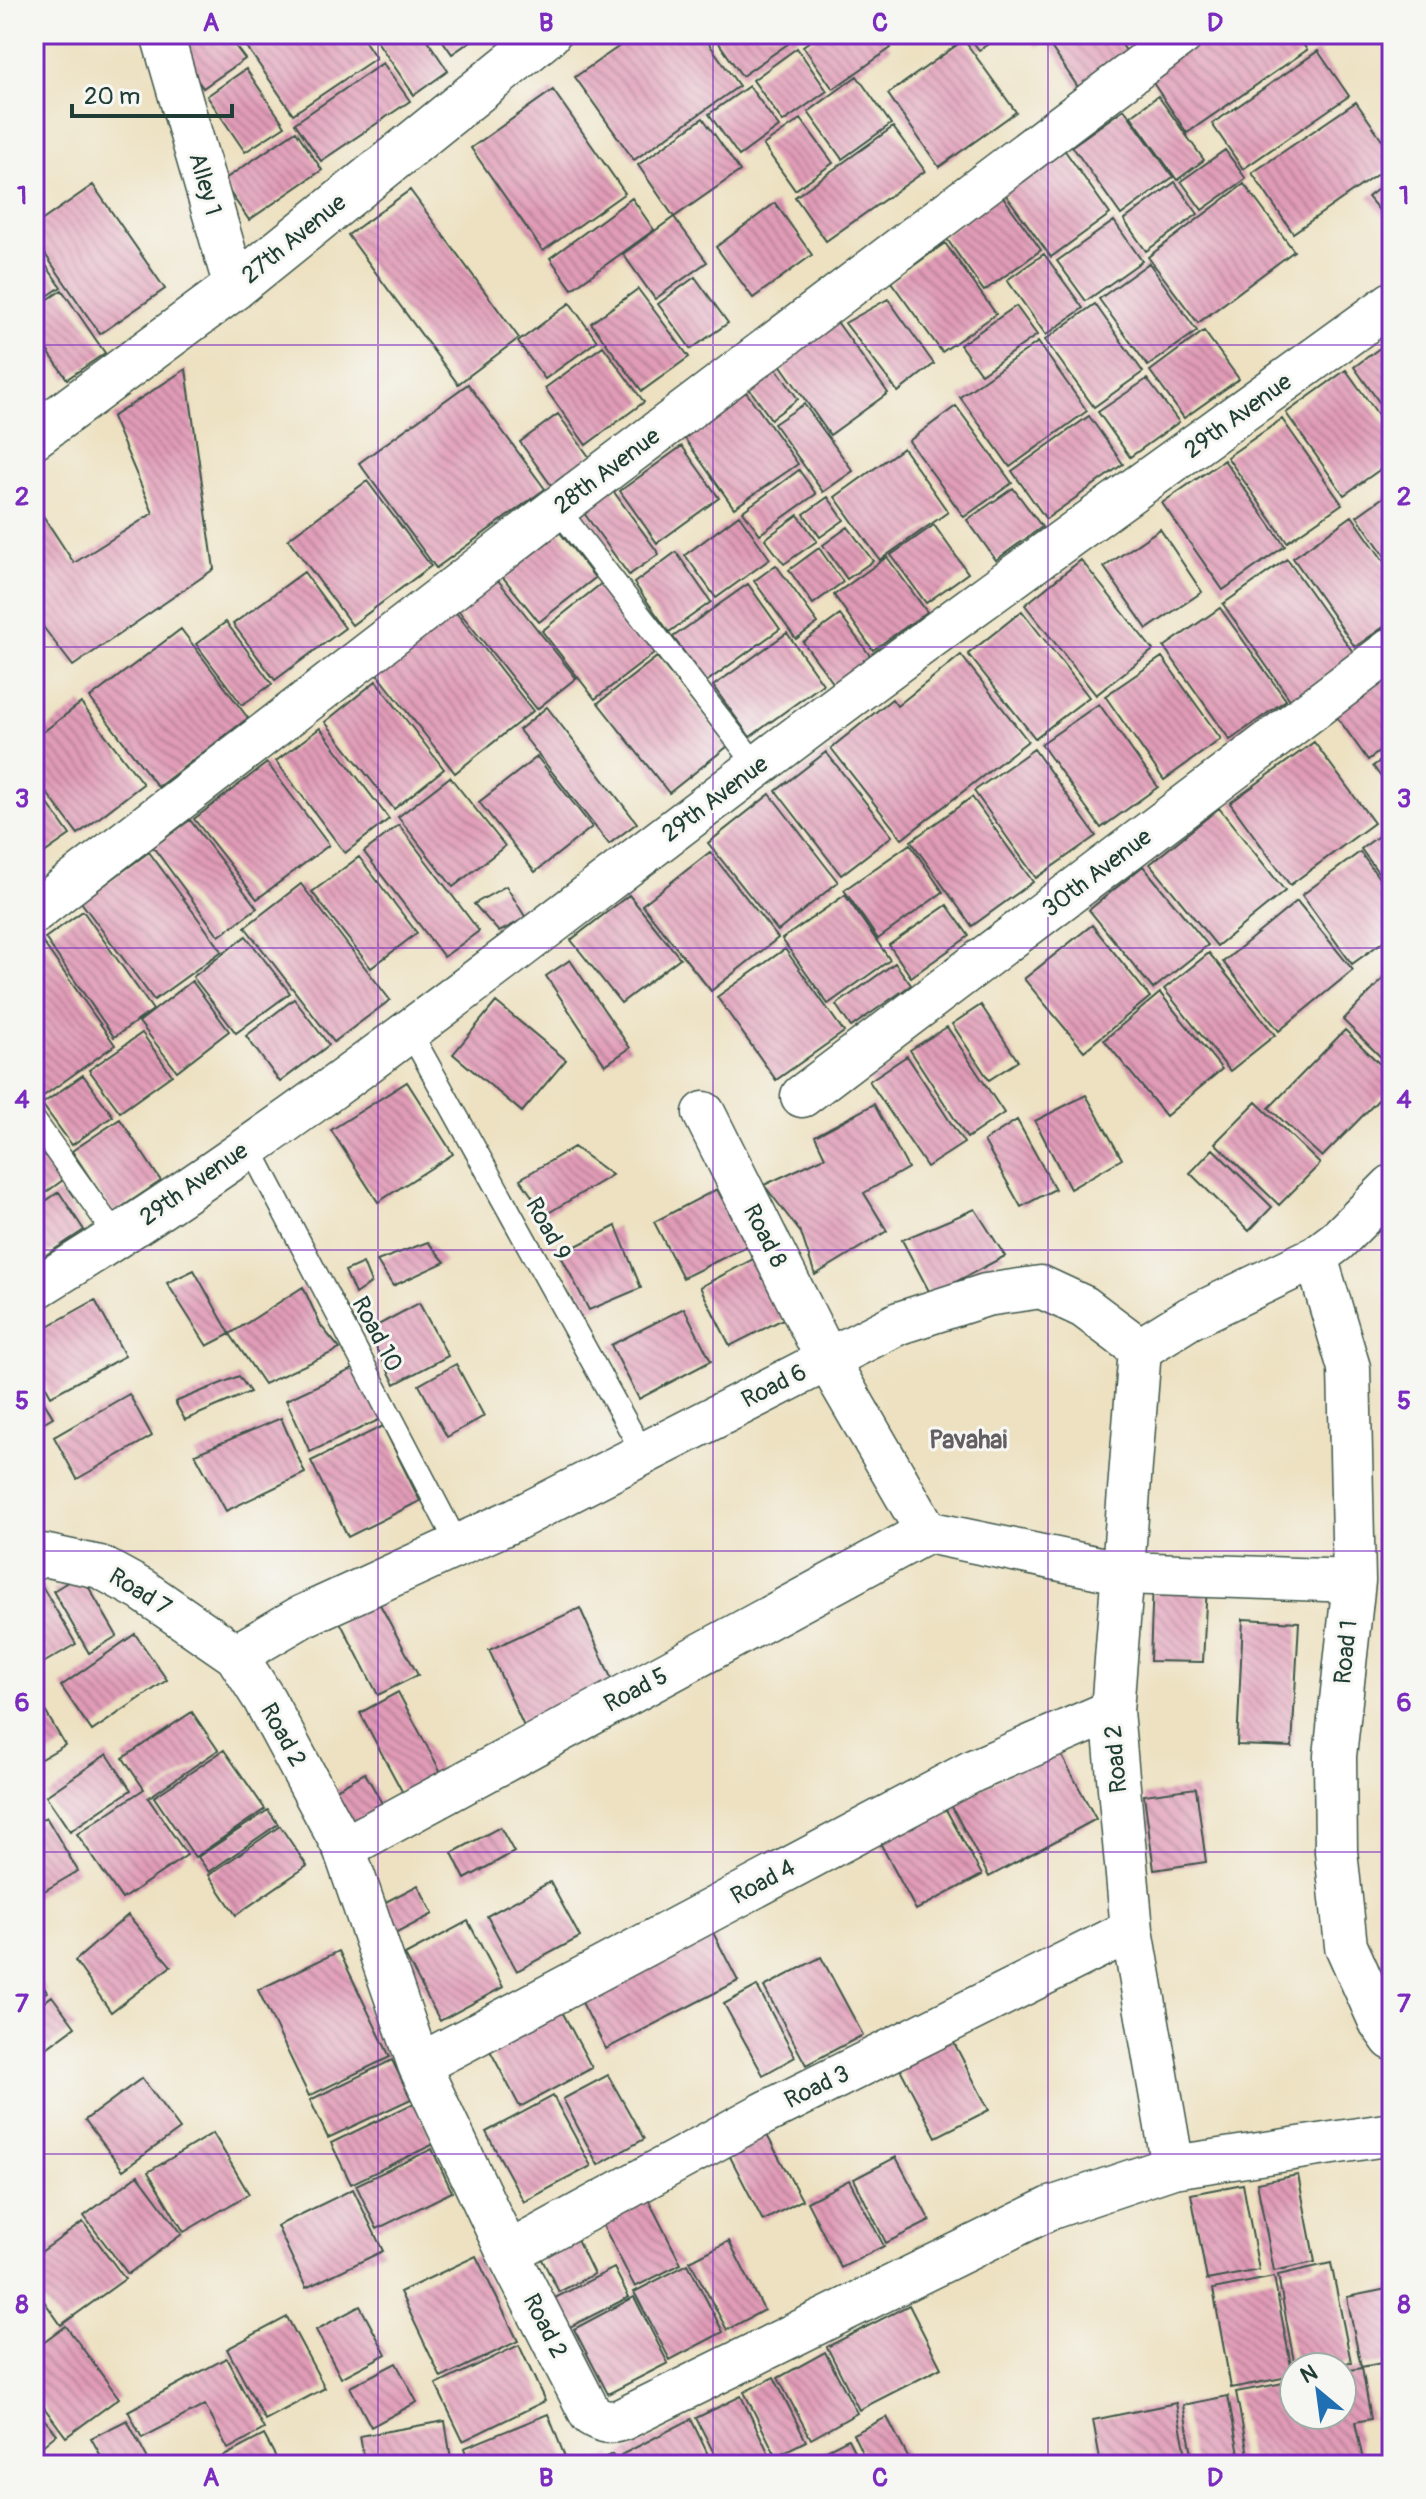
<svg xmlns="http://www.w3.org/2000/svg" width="1426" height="2499" font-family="Pangolin,sans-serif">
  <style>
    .building { fill: url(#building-back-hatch) }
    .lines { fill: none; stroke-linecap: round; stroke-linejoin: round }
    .lane-casing { stroke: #3e5649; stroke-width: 25 }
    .street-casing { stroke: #3e5649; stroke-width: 45 }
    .secondary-casing { stroke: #3e5649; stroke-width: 47 }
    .lane { stroke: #fff; stroke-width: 22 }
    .street { stroke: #fff; stroke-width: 42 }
    .secondary { stroke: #fff; stroke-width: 44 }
    .grid { fill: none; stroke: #7b2cbf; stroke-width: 2; stroke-opacity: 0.55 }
    .labels { text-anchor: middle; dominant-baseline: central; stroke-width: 6; stroke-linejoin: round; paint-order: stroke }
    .street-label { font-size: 24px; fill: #1f3d34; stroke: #f6f6f2 }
    .neighbourhood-label { font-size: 26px; font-weight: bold; fill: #635e62; stroke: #f6f6f2 }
    .neatline { fill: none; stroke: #7b2cbf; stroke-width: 3 }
    .grid-label { font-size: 26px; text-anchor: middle; font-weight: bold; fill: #7b2cbf }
  </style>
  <defs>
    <pattern id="building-back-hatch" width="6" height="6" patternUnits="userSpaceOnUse" patternTransform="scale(2)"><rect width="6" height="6" fill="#e19bb7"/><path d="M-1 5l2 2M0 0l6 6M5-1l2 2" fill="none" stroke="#b68096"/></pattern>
  </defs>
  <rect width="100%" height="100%" fill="#f6f6f2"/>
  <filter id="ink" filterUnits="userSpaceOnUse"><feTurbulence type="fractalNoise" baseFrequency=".0125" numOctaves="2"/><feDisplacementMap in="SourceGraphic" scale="16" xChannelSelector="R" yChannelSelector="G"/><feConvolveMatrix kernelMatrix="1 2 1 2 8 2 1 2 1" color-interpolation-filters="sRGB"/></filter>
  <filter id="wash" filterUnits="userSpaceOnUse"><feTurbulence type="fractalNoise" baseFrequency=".006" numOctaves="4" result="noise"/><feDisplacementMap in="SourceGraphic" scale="32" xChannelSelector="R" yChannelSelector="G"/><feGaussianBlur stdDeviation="1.8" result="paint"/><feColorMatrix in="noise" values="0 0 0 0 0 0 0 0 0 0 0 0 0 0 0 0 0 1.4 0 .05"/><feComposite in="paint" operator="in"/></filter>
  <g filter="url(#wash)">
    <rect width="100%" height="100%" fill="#ede1c1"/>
    <g id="blocks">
      <path class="building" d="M192,34H226L245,59L203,88L174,47Z
        M266,34H360L376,58L293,114L247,47Z
        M372,34H423L448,71L414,95Z
        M438,34H481L452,54Z
        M637,34H702L739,86L634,160L575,77Z
        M716,34H802L742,76L714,36Z
        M820,34H881L891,48L833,89L803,46Z
        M967,34H1004L979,50Z
        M1028,34H1055L1037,47Z
        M1064,34H1115L1130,57L1080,90L1049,44Z
        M1123,34H1165L1136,53Z
        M1205,34H1296L1307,50L1187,133L1147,74Z
        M964,40L1016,112L939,167L888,94Z
        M797,48L827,91L783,122L753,80Z
        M1318,51L1349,96L1243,169L1212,124Z
        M383,63L410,101L321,161L295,123Z
        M246,69L285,126L245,152L207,96Z
        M857,76L891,124L842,159L808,112Z
        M749,86L779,127L739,156L709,114Z
        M553,90L625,193L543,251L471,148Z
        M1158,96L1204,160L1177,180L1131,116Z
        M1356,102L1392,154V164L1293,233L1252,173Z
        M1124,109L1173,177L1121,215L1072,146Z
        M703,118L740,171L674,217L638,165Z
        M801,119L833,163L795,190L763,145Z
        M893,127L925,171L826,241L795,197Z
        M296,131L322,170L249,220L222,181Z
        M1063,148L1110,214L1051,257L1003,191Z
        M1225,150L1246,179L1202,210L1181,181Z
        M1392,178V226L1368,197Z
        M1175,182L1198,214L1146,251L1124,220Z
        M1244,184L1294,251L1198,323L1148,257Z
        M93,185L165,289L100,334L34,238V226Z
        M410,190L519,338L458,384L348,235Z
        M1001,194L1041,250L984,291L944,235Z
        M632,198L654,230L572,289L550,258Z
        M775,203L812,255L753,298L716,247Z
        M674,217L707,262L655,299L623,254Z
        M1114,221L1142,261L1086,301L1057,261Z
        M945,243L996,314L942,352L891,282Z
        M34,248L61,287L34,305Z
        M1044,254L1083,308L1046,335L1007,280Z
        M1149,263L1197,331L1148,366L1099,299Z
        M695,277L728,323L691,349L658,304Z
        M638,289L689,357L642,391L591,323Z
        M62,290L105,353L67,379L34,331V309Z
        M888,299L934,364L898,392L845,323Z
        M570,303L597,341L545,379L518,342Z
        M1095,304L1143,372L1094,407L1045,340Z
        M1016,306L1037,335L981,374L960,345Z
        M835,319L888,393L830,435L777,360Z
        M1204,331L1239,379L1184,418L1150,371Z
        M1392,339V420L1354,367Z
        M1038,342L1087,411L1010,467L960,397Z
        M603,346L644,402L586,445L545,388Z
        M776,368L798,399L771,419L748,387Z
        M186,369L214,569L73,666L34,615V502L74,563L153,513L112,417Z
        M1346,370L1392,434V461L1344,495L1286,413Z
        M1147,379L1179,422L1130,457L1098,412Z
        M468,384L545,489L436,568L359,463Z
        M746,392L798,464L734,508L683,436Z
        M804,404L853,471L823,492L774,424Z
        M956,406L1012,483L964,517L909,441Z
        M558,414L590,458L551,485L520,442Z
        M1089,416L1123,464L1046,519L1012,471Z
        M1282,419L1342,504L1287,542L1227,457Z
        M682,446L719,498L657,543L620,491Z
        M903,448L948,512L880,560L835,497Z
        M1224,460L1285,546L1223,590L1162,503Z
        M799,470L816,494L760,534L743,511Z
        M367,481L431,566L352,625L288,539Z
        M611,488L659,554L629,575L581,509Z
        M1013,488L1042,527L996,560L967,520Z
        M1392,491V566L1357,516Z
        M828,497L844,520L820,537L804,514Z
        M739,515L770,559L716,598L685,555Z
        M798,515L817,541L784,564L765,539Z
        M1352,516L1392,573V621L1355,647L1293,558Z
        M934,525L968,573L926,603L891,555Z
        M848,527L873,561L847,579L823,545Z
        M1160,529L1202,592L1147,629L1104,567Z
        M558,530L595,578L539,622L501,575Z
        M819,548L843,582L813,604L789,570Z
        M676,552L711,602L669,632L634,583Z
        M887,557L927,612L873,650L834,595Z
        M1287,559L1355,655L1291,701L1223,604Z
        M1081,560L1153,650L1096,695L1025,605Z
        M776,565L818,623L796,639L754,581Z
        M304,572L345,628L275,680L233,624Z
        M497,579L576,678L537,709L458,610Z
        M602,583L656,652L595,699L542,631Z
        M748,584L780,629L706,682L673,637Z
        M1220,608L1286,700L1230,740L1164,647Z
        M454,610L533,711L455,773L375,671Z
        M1022,611L1089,697L1035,738L968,654Z
        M840,615L871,657L834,684L803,642Z
        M226,622L272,684L242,705L196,644Z
        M181,629L248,718L158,787L90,698Z
        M787,633L823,684L750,737L713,686Z
        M961,655L1028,741L902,839L831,748L892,699L897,706Z
        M657,657L728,746L669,793L598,703Z
        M1162,657L1221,739L1164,780L1105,696Z
        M1392,671V742L1368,760L1334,713Z
        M376,681L444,769L394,809L325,722Z
        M81,703L143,784L78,834L34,776V739Z
        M1099,704L1158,787L1101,828L1041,744Z
        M547,707L637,823L609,844L519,730Z
        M320,728L389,819L345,853L276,761Z
        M1314,742L1374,823L1290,885L1230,803Z
        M1034,749L1096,836L1036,878L974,791Z
        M826,752L892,836L841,875L776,791Z
        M1392,753V792L1373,766Z
        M537,757L592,827L535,872L479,802Z
        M267,763L329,845L257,899L194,819Z
        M450,777L505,846L453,887L398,817Z
        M36,787L70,835L34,860V788Z
        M770,794L838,882L778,931L708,843Z
        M972,797L1033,882L972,926L911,841Z
        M1219,808L1285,891L1217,946L1150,864Z
        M190,820L257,908L219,936L153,847Z
        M399,825L479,931L444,957L364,852Z
        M1392,826V891L1361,849Z
        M910,844L943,892L878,939L844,890Z
        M149,852L222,951L154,1000L81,902Z
        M710,852L778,938L711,991L642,905Z
        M1360,852L1392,896V935L1352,964L1302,895Z
        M359,857L417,933L371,968L312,892Z
        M1143,866L1208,945L1153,989L1089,910Z
        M301,884L390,1000L334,1042L245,927Z
        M506,886L526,918L499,932L474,904Z
        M629,895L680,958L621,1003L571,940Z
        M845,895L890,960L828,1004L782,939Z
        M1297,901L1353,970L1279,1031L1223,962Z
        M947,905L969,936L911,977L889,945Z
        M83,911L153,1010L114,1037L45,938Z
        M1092,925L1150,997L1084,1051L1024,979Z
        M246,936L290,993L236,1033L193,977Z
        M42,941L115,1045L42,1097L34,1087V947Z
        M785,949L844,1032L776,1080L717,997Z
        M1209,953L1275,1035L1230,1071L1164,989Z
        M570,960L630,1048L605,1065L546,976Z
        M895,963L911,985L851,1027L836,1005Z
        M1392,970V1068L1343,1020Z
        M192,981L229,1031L177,1071L139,1022Z
        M1160,993L1222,1069L1166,1116L1104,1040Z
        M294,999L329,1045L280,1082L246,1036Z
        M496,1002L566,1060L522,1112L453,1054Z
        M981,1005L1018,1061L989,1080L952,1024Z
        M947,1027L1004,1113L967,1138L910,1050Z
        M1345,1030L1392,1076V1086L1322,1157L1269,1108Z
        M142,1033L172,1075L120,1112L89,1070Z
        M907,1056L964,1143L927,1167L869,1081Z
        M83,1075L113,1116L72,1145L42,1104Z
        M407,1082L453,1154L378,1202L331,1130Z
        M1086,1095L1122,1159L1070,1189L1035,1121Z
        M1256,1102L1320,1164L1279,1205L1215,1143Z
        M874,1104L908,1168L864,1193L887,1231L815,1275L801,1233L764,1185L825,1157L815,1136Z
        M120,1119L161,1181L113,1213L72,1151Z
        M1017,1120L1055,1189L1021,1207L984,1141Z
        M34,1139L63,1180L34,1201Z
        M574,1147L612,1175L545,1215L520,1179Z
        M1213,1149L1272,1207L1249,1231L1190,1173Z
        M717,1189L747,1246L683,1278L654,1222Z
        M59,1192L84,1230L34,1263V1209Z
        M975,1209L1005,1256L931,1295L902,1240Z
        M616,1226L641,1288L589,1310L560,1254Z
        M428,1242L445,1262L393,1286L377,1261Z
        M755,1258L785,1318L730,1346L700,1287Z
        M363,1263L371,1283L355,1294L345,1271Z
        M194,1270L230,1334L207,1346L167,1283Z
        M303,1287L321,1326L340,1349L264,1384L230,1334Z
        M95,1300L125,1356L51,1396L34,1365V1334Z
        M419,1303L448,1356L395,1384L367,1331Z
        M684,1308L711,1361L639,1399L611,1345Z
        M456,1364L484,1416L447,1437L419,1385Z
        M359,1366L383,1418L310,1452L286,1400Z
        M239,1376L250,1392L185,1420L175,1402Z
        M34,1386L53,1417L34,1428Z
        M129,1394L152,1436L77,1479L54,1437Z
        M281,1418L305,1473L226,1511L195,1454Z
        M383,1426L420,1501L348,1537L311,1461Z
        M81,1574L117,1636L89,1653L53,1591Z
        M39,1581L76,1644L38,1666L34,1659V1584Z
        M1153,1581L1207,1584L1203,1662L1150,1661Z
        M377,1599L418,1675L378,1695L339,1620Z
        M580,1608L616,1689L526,1731L489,1650Z
        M1243,1619L1299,1622L1292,1747L1237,1745Z
        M135,1634L167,1680L92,1731L61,1686Z
        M34,1692L65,1745L34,1763Z
        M398,1692L442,1774L404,1795L360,1713Z
        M192,1712L218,1750L148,1798L187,1855L122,1899L77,1834L144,1789L123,1758Z
        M1057,1747L1096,1819L989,1877L951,1805Z
        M224,1750L265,1809L195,1857L154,1797Z
        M107,1754L131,1790L70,1831L46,1796Z
        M365,1773L388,1814L348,1836L325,1795Z
        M1196,1788L1206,1862L1154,1870L1144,1795Z
        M944,1806L982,1875L916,1910L879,1841Z
        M268,1810L278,1824L209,1872L198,1857Z
        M46,1817L78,1871L34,1897V1824Z
        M280,1826L307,1866L236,1915L209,1875Z
        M500,1827L514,1852L465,1879L452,1853Z
        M550,1882L580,1937L517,1971L487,1916Z
        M418,1885L433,1914L395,1934L380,1905Z
        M128,1915L171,1966L111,2012L75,1961Z
        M706,1919L738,1981L606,2049L574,1987Z
        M468,1921L503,1987L440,2021L405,1955Z
        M339,1951L390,2057L309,2096L258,1990Z
        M821,1957L863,2035L806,2065L764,1987Z
        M34,1972L47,1992L34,2000Z
        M757,1986L795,2057L763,2075L724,2004Z
        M52,1996L75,2027L37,2055L34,2051V2010Z
        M558,2004L592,2068L520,2107L486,2043Z
        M951,2037L989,2110L936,2137L898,2065Z
        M392,2060L411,2099L328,2138L310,2100Z
        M608,2075L644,2139L598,2165L563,2099Z
        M142,2078L180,2129L123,2170L85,2120Z
        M553,2096L591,2166L524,2202L486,2132Z
        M414,2103L434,2144L351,2184L331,2143Z
        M762,2126L802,2200L763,2221L724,2145Z
        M213,2133L249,2194L184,2232L148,2172Z
        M432,2149L452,2192L377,2229L356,2185Z
        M896,2157L930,2221L886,2243L854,2179Z
        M138,2175L182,2234L128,2274L84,2216Z
        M1298,2175L1315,2262L1274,2271L1257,2183Z
        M849,2180L884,2246L841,2268L807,2202Z
        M1243,2184L1259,2270L1207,2280L1191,2194Z
        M353,2189L383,2251L306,2288L277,2226Z
        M644,2191L681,2264L635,2287L598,2216Z
        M83,2222L125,2279L61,2325L34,2287V2257Z
        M573,2231L594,2274L559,2292L537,2250Z
        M729,2241L764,2310L727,2330L690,2261Z
        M476,2256L518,2341L441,2378L400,2292Z
        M1331,2263L1351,2362L1323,2367H1295L1278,2275Z
        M688,2264L723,2332L670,2360L634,2292Z
        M614,2268L629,2297L562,2331L547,2302Z
        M1274,2277L1293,2376L1231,2388L1213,2289Z
        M1392,2288V2361L1361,2367L1347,2297Z
        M634,2297L668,2363L608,2394L574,2329Z
        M909,2305L941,2368L859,2410L827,2347Z
        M360,2306L386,2354L341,2378L316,2330Z
        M287,2317L325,2388L265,2420L227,2349Z
        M66,2326L119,2398L66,2437L34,2394V2350Z
        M519,2345L545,2401L463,2441L436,2385Z
        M825,2352L857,2413L811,2439L778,2378Z
        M226,2358L264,2429L228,2449L205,2405L142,2438L128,2411Z
        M396,2363L417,2402L371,2427L350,2387Z
        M1362,2368L1371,2419L1355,2422L1364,2465H1250L1236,2392L1294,2381V2415H1342V2371Z
        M774,2377L806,2441L776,2456L744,2392Z
        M741,2396L771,2458L756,2465H720L696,2418Z
        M1228,2396L1241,2465H1194L1183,2405Z
        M1392,2398V2428L1379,2420Z
        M1176,2403L1188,2465H1101L1093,2420Z
        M34,2408L57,2434L34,2453Z
        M548,2414L568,2465H470L464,2448Z
        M887,2417L912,2465H868L853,2434Z
        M691,2419L713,2465H626L621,2455Z
        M127,2420L149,2461L141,2465H106L91,2438Z
        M445,2421L452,2465H365L360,2436Z
        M264,2435L280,2465H207Z
        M848,2439L861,2465H797Z
        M612,2454L618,2465H590Z"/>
    </g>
  </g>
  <g filter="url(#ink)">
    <use href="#blocks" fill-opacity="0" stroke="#3e5649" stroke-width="2"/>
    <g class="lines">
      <defs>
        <path id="lane" d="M557,508L757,766
          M409,1030L643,1453
          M34,1120L118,1238
          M249,1145L459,1547"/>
        <path id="street" d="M162,34L235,287
          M34,912L557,508L1183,34
          M802,1096L1392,649
          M704,1113L827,1359L927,1532L1124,1573L1354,1581
          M1316,1257L1349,1368L1354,1581L1335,1756L1336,1851L1346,1946L1380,2022L1392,2039
          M34,1289C283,1137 512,952 745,776C958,614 1176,460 1392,303
          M1140,1349L1112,1711L1132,1930L1173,2167
          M34,1559L43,1555L100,1567L142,1590L236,1655L264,1699L344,1848L419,2065L508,2253L591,2415C602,2422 610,2424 623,2419L1051,2208L1173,2167L1392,2134
          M236,1655L301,1617L516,1519L899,1323L986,1295L1041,1287L1084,1307L1140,1349L1190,1318L1316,1257L1337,1241L1392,1186
          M344,1848L927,1532
          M419,2065L973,1771L1112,1711
          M508,2253L761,2115L1132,1930"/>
        <path id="secondary" d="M34,436L235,287L548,34"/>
      </defs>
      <use href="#lane" class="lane-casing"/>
      <use href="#street" class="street-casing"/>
      <use href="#secondary" class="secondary-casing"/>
      <use href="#lane" class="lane"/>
      <use href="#street" class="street"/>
      <use href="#secondary" class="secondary"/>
    </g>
  </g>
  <path class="grid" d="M378,34V2465M713,34V2465M1048,34V2465M34,345H1392M34,647H1392M34,948H1392M34,1250H1392M34,1551H1392M34,1852H1392M34,2154H1392"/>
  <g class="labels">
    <g class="street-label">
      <text transform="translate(205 184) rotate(74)">Alley 1</text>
      <text transform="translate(294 239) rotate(-39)">27th Avenue</text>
      <text transform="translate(1238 416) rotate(-36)">29th Avenue</text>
      <text transform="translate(607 471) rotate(-37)">28th Avenue</text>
      <text transform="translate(715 799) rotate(-37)">29th Avenue</text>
      <text transform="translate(1097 873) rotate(-37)">30th Avenue</text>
      <text transform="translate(194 1184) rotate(-35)">29th Avenue</text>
      <text transform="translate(548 1229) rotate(61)">Road 9</text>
      <text transform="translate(765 1236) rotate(63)">Road 8</text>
      <text transform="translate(377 1334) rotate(62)">Road 10</text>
      <text transform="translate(774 1386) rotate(-27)">Road 6</text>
      <text transform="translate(140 1592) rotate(32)">Road 7</text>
      <text transform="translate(1346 1652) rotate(-84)">Road 1</text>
      <text transform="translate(636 1690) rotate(-28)">Road 5</text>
      <text transform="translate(283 1735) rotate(61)">Road 2</text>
      <text transform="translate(1116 1759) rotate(-95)">Road 2</text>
      <text transform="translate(763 1882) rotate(-28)">Road 4</text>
      <text transform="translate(817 2087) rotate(-26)">Road 3</text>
      <text transform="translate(545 2326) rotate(63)">Road 2</text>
    </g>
    <g class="neighbourhood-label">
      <text x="968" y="1440">Pavahai</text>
    </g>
  </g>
  <rect width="1426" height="2499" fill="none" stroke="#f6f6f2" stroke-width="88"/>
  <g transform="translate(1318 2391) rotate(331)"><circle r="38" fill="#f6f6f2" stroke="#a0aca6" stroke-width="2"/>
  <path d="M0-6L14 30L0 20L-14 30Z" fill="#1f6fb2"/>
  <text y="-12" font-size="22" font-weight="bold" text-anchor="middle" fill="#1f3d34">N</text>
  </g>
  <path d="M72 104v12h160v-12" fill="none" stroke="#1f3d34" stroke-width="4"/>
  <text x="84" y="104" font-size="24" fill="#1f3d34" stroke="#f6f6f2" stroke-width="6" paint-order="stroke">20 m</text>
  <rect x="44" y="44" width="1338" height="2411" class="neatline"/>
  <g class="grid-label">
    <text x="211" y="31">A</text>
    <text x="546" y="31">B</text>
    <text x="880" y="31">C</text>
    <text x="1215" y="31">D</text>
    <text x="22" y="204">1</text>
    <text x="1404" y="204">1</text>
    <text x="22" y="505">2</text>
    <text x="1404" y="505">2</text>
    <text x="22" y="807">3</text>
    <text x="1404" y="807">3</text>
    <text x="22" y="1108">4</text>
    <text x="1404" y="1108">4</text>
    <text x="22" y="1409">5</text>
    <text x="1404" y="1409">5</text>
    <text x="22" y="1711">6</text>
    <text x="1404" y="1711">6</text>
    <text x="22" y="2012">7</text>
    <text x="1404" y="2012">7</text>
    <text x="22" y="2313">8</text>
    <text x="1404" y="2313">8</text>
    <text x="211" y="2486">A</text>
    <text x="546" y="2486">B</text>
    <text x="880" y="2486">C</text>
    <text x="1215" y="2486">D</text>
  </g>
</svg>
